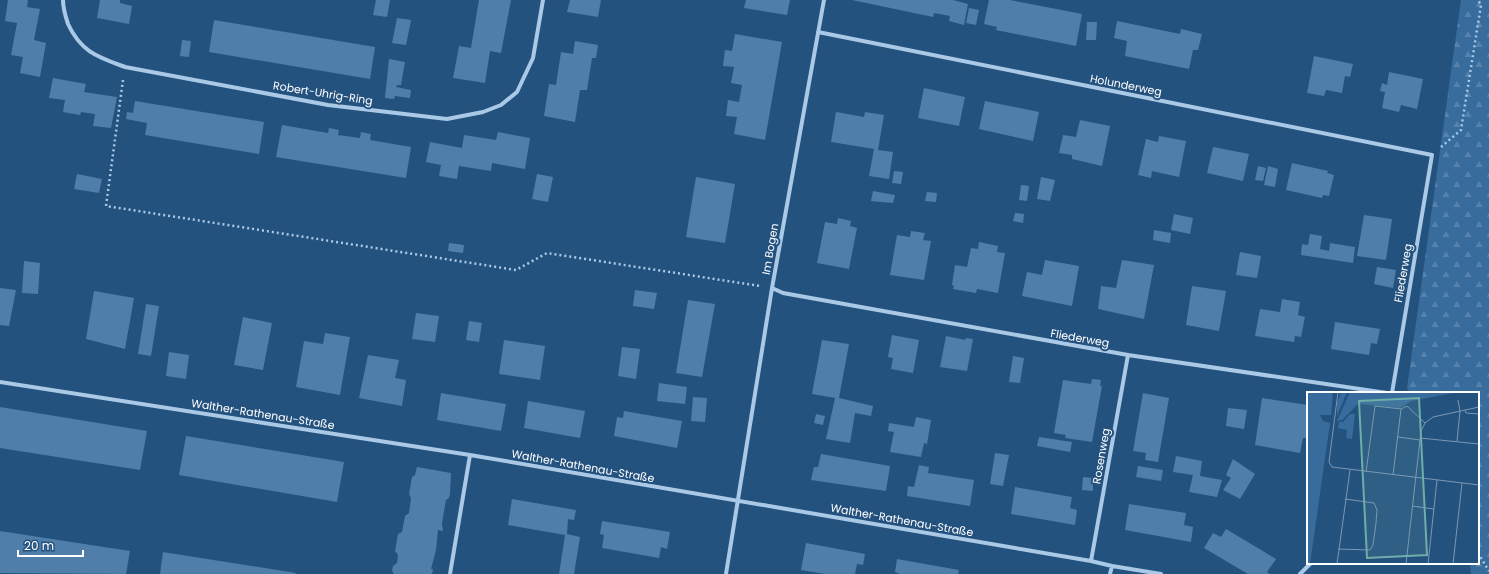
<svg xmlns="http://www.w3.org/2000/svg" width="1489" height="574" font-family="Poppins,sans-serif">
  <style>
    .forest { fill: url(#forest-firs) }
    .building { fill: #507eaa }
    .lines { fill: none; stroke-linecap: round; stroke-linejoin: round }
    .path { stroke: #aac9e6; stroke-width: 2.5; stroke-dasharray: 2 3; stroke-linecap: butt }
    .minor { stroke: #aac9e6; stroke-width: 4 }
    .labels { text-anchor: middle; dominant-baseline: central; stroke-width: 4; stroke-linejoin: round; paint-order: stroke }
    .street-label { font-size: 11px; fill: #fff; stroke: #24527f }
    .inset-road { fill: none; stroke: #7c97b2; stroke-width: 1 }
    .view { fill: #6fada8; fill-opacity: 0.15; stroke: #6fada8; stroke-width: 2 }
    .inset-edge { fill: none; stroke: #fff; stroke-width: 2 }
  </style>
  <defs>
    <pattern id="forest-firs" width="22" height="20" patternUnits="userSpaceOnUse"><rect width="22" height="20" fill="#386c9d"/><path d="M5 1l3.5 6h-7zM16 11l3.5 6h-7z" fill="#5682ac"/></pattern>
  </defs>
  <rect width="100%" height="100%" fill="#24527f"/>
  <path class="forest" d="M1461,0H1489V574H1471L1470,563H1478V393H1410L1407,388Z"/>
  <path class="building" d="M8,0H28L27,7L40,9L34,40L46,43L40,77L20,73L23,57L11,55L17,23L5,21Z
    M100,0H120V3L132,6L129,24L97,18Z
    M376,0H390L387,17L373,15Z
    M479,0H511L501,53L490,51L485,83L453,78L459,46L471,48Z
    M570,0H601L598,17L567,12Z
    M746,0H790L787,15L744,8Z
    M852,0H953L968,4L964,25L949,21L950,16L934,13L933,17Z
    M989,0H1010L1082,14L1076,46L996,30L997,27L984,24Z
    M969,8L979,10L976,25L966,23Z
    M397,18L411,20L406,45L392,43Z
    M214,20L375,47L370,79L209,52Z
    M1117,21L1180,34L1181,29L1202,34L1198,50H1193L1189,69L1125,56L1127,41L1114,38Z
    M1087,22H1097L1096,40H1086Z
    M735,34L782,42L765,140L734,134L737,117L726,116L728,100L739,102L742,85L731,83L734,67L723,66L725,50L732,51Z
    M182,40L191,41L189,57L180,56Z
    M575,41L598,45L596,58H592L587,90H580L575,122L544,116L549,84L556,85L561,52L573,54Z
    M1314,56L1353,64L1350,77L1345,76L1342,93L1326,90L1324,96L1307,93Z
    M389,59L405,62L401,85H397L396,87L411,90L410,98L395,96L394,99L385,98Z
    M1389,72L1423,79L1417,109L1401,105L1399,112L1382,108L1385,92L1380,91L1382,83L1387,85Z
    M53,78L86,84L84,92L117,97L111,128L93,126L95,114L81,112L80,115L63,112L65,100L49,98Z
    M924,88L965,97L959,126L918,118Z
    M135,101L264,122L259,154L145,135L147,123L126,119L127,112L133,113Z
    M985,101L1039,112L1033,141L979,129Z
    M836,112L864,117L865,112L884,115L878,150L893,152L889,179L869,176L874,149L831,142Z
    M1080,120L1110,126L1102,166L1072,159V155L1059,153L1063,135L1076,137Z
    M282,125L328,133L329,128L339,130L338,135L360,138L361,132L371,134L370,140L411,147L406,178L276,157Z
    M498,132L530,138L525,169L492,163L491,171L459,166L457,179L439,176L441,165L426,162L430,142L462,148L464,135L496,140Z
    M1159,136L1186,141L1179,177L1152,171L1151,178L1138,175L1146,139L1158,142Z
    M1213,147L1249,154L1243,181L1207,173Z
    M1292,163L1328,171L1327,173L1334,175L1329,196L1323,195L1322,198L1286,190Z
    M1258,166L1266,168L1263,181L1255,180Z
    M1268,166L1278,169L1275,187L1264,185Z
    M894,171L903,172L901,184L892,183Z
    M77,174L102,179L99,193L74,189Z
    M537,174L553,177L548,202L532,199Z
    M696,177L735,184L725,243L686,237Z
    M1041,177L1055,180L1050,201L1037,199Z
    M1021,185L1029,186L1027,201L1019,200Z
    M873,191L895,195L893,203L871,201Z
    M927,192L937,193L936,202L925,201Z
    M1015,213L1024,214L1023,223L1013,221Z
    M1174,214L1193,218L1190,234L1171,230Z
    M1364,215L1392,219L1386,260L1357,256Z
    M838,218L851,221L850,226L857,228L849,269L817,263L825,222L837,224Z
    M1154,230L1171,233L1170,243L1153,240Z
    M911,231L925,233L923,240L931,241L924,280L890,275L897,235L910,237Z
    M1310,234L1322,236L1320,249L1329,251L1330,243L1355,247L1353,263L1301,255L1302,244L1308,245Z
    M979,242L998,246L997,252L1005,253L998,293L977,289L976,293L953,289L954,286L952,285L955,265L967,267L971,248L978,249Z
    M449,243L464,245L463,253L448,251Z
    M1240,252L1261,256L1257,278L1236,275Z
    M1045,260L1079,266L1072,306L1022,296L1027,272L1042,275Z
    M1122,260L1154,265L1144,319L1098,309L1101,286L1116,288Z
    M24,261L40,263L38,294L22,293Z
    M1377,267L1396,270L1393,288L1374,284Z
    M1192,286L1226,291L1219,331L1186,325Z
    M0,288L16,290L9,326L0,325Z
    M635,290L657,293L654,309L633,306Z
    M94,291L134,298L125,349L86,339Z
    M1282,299L1300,302L1298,315L1305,317L1301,337L1295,336L1294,342L1255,336L1260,309L1280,312Z
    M688,300L715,304L702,377L676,373Z
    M146,304L159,306L151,356L138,354Z
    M416,313L439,316L435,342L412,339Z
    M243,317L272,323L263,370L234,365Z
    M469,321L482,323L479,342L466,340Z
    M1335,322L1380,329L1377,344L1371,343L1369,355L1331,349Z
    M325,333L350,337L340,395L296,387L304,341L323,344Z
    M892,335L919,340L913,373L891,369L893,358L888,357Z
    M946,336L965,340L966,338L973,339L967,371L940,367Z
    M504,340L545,346L540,380L499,374Z
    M822,340L849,344L839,398L873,406L871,416L855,413L850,443L826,439L835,398L812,394Z
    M622,347L640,349L636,379L618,376Z
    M169,352L189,355L186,379L166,376Z
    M368,355L399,360L395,378L406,380L402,406L359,398Z
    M1013,356L1024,358L1020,383L1009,382Z
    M1092,379L1101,380L1100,386H1102L1092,442L1065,438L1066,435L1054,433L1063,380L1091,384Z
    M659,383L687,387L685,404L657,401Z
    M441,393L506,404L501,431L437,420Z
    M1143,393L1169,398L1158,462L1145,460L1146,453L1133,451Z
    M693,397L707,398L705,422L691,421Z
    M1262,398L1308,405V438H1303L1300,453L1255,445Z
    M528,401L585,411L580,438L524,428Z
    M0,407L147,431L140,470L0,448Z
    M1228,408L1247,410L1244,429L1226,426Z
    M624,411L682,421L677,448L614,436L617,417L623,418Z
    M816,414L825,416L823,425L814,423Z
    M916,417L931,420L927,444L924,443L921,457L890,452L894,432L888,431L889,423L914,427Z
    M186,436L344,462L337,502L179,475Z
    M1039,437L1072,442L1070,452L1037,446Z
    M995,453L1009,455L1003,486L990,484Z
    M821,454L890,466L886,491L811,480L814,467H818Z
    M1176,456L1202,461L1200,476L1222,480L1217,497L1189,492L1193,475L1173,472Z
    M1233,459L1255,474L1240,499L1223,490L1231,478L1226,475Z
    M919,465L929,467L928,473L974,480L970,506L907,496L908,486L914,487Z
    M1138,466L1163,470L1161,481L1136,477Z
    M417,467L451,473L450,493L449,498L446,500L442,523L443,531L438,530L436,550L431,569H433L432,574H394L392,571L393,566L397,563L398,555L395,551L398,534L402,532L405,516L409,513L411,498L409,494L412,477L415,475Z
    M1083,477L1093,478V491L1082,490Z
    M1015,487L1072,497L1070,508L1077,510L1075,525L1011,514Z
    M512,499L576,510L574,520L568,519L567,534L580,537L574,574H559L565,535L508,525Z
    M1129,504L1186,513L1184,525L1193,527L1191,542L1125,530Z
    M602,521L670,532L667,549L661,547L659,558L602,548L604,535L600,534Z
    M1226,529L1276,559L1267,572L1270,574H1248L1204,548L1213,533L1221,537Z
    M0,531L130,551L126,574L0,573Z
    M806,543L865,554L863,565L857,564L855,574H825L801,570Z
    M163,552L296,573L295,574H160Z
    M897,559L959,570L958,574H900L895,572Z"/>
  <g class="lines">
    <path class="path" d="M123,80L106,206L516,270L547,253L760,286
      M1441,147L1461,130L1481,5L1478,0
      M1478,553L1489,571"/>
    <path class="minor" d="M63,0C63,9 65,15 68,24C81,52 98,57 125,67L328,105L447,119L483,112L501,105L517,92L533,58L543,0
      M818,32L1432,155L1392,393
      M772,288L783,293L1128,355L1387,393
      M0,382L470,455L1091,561L1112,566L1161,574
      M1091,561L1128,355
      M450,574L470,455
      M726,574L772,288L824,0
      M1110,574L1112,566
      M1300,574L1311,563"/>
  </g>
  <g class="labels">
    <g class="street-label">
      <text transform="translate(1126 85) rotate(11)">Holunderweg</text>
      <text transform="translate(323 93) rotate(9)">Robert-Uhrig-Ring</text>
      <text transform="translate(770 249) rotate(-80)">Im Bogen</text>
      <text transform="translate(1403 273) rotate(-80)">Fliederweg</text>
      <text transform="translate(1080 338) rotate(10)">Fliederweg</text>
      <text transform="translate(263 414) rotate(9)">Walther-Rathenau-Straße</text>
      <text transform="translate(1101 456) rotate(-80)">Rosenweg</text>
      <text transform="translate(583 466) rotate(10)">Walther-Rathenau-Straße</text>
      <text transform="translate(902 520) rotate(10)">Walther-Rathenau-Straße</text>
    </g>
  </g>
  <g transform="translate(1307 392)">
    <rect width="172" height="172" fill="#24527f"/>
    <path d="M34,0H40L30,24V11ZM43,22H48L45,47L39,46L40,38L31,36L32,30H36Z" fill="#386c9d"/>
    <path d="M0,0H26L24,23H13L16,29L23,31L3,172H0ZM43,0H152L104,9L93,16L51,12L35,28L30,29Z" fill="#386c9d"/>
    <path class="inset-road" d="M31,0L22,70L25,75L172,93M94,17L100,14L118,31M158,18L159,21L172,22M91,45L113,48M113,46L172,52M150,49L153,19L151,8M59,80L68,14L94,17L86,83M105,114L127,117M31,157L63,158L66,153L69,131L70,118L67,111L38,107M30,172L43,78M99,172L114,39L118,31L126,25L172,15M121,172L130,88M146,172L155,91"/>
    <path class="view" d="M112,6L120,163L60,166L52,9Z"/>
    <rect width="172" height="172" class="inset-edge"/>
  </g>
  <path d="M18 550v6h65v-6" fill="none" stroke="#ffffff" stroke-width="2"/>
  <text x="24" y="550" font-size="12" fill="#ffffff" stroke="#24527f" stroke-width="3" paint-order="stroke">20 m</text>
</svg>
